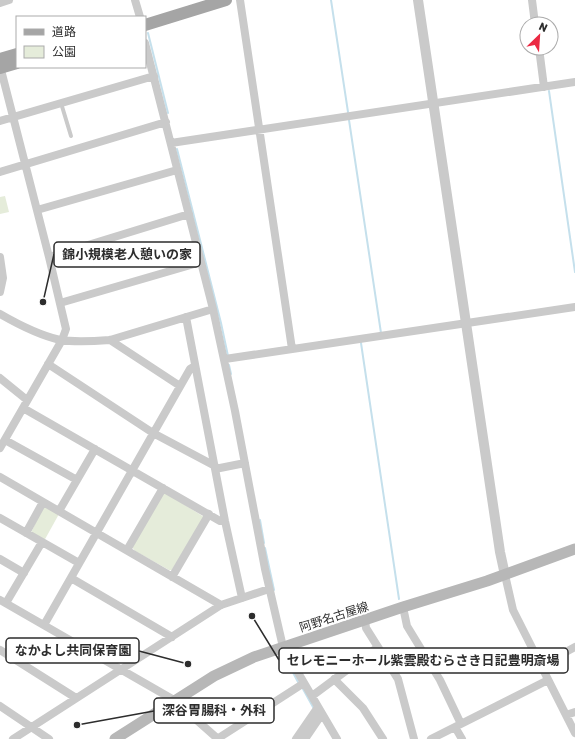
<svg xmlns="http://www.w3.org/2000/svg" width="575" height="739" font-family="Rubik,'Noto Sans JP',sans-serif">
  <style>
    .green { fill: #e5ecda }
    .lines { fill: none; stroke-linecap: round; stroke-linejoin: round }
    .stream { stroke: #c5e0ec; stroke-width: 2 }
    .service { stroke: #cacaca; stroke-width: 4 }
    .minor { stroke: #cacaca; stroke-width: 8 }
    .tertiary { stroke: #cacaca; stroke-width: 10 }
    .secondary { stroke: #b7b7b7; stroke-width: 11 }
    .primary { stroke: #a5a5a5; stroke-width: 12 }
    .labels { text-anchor: middle; dominant-baseline: central; stroke-width: 4; stroke-linejoin: round; paint-order: stroke }
    .street-label { font-size: 12px; fill: #2d2d2d; stroke: #fff }
    .leader { fill: none; stroke: #2d2d2d; stroke-width: 1.5 }
    .callout-dot { fill: #2d2d2d; stroke: #fff; stroke-width: 1.5 }
    .callout { fill: #fff; stroke: #2d2d2d; stroke-width: 1.5 }
    .callout-label { font-size: 13px; text-anchor: middle; font-weight: bold; fill: #2d2d2d }
  </style>
  <rect width="100%" height="100%" fill="#fff"/>
  <path class="green" d="M5,196L9,212L0,214V197Z
    M166,493L204,517L172,570H169L135,551L132,547L163,494Z
    M46,507L59,514L44,541L31,533L42,508Z"/>
  <g class="lines">
    <path class="stream" d="M331,0L348,112
      M148,33L168,113
      M549,91L575,272
      M349,120L381,333
      M177,149L221,323L228,356
      M361,343L399,599
      M229,365L231,374
      M260,520L264,543
      M265,548L274,590
      M290,667L298,682
      M303,689L313,707"/>
    <path class="service" d="M61,103L71,136"/>
    <path class="minor" d="M135,0L140,17
      M240,0L292,349
      M532,0L535,24
      M0,3L9,0
      M145,43L213,309L235,411L265,569L283,647L337,739
      M539,48L544,87
      M0,66L49,257L66,329L62,340L0,448
      M0,121L154,76
      M171,143L575,82
      M0,172L166,122
      M37,210L177,170
      M0,257L3,278L0,292
      M49,257L189,214
      M60,303L201,262
      M0,314C19,325 38,335 60,340C74,342 96,341 110,340L213,309
      M186,317L225,521L242,598
      M110,340L180,386
      M225,359L575,307
      M48,364L153,433L215,466
      M0,378L27,400
      M23,408L220,521H225
      M5,440L77,480
      M215,469L245,463
      M0,477L221,605
      M59,511L95,449
      M0,518L79,563
      M26,533L43,502
      M127,550L163,488
      M0,559L24,573
      M505,575L513,610L575,733
      M172,577L209,514
      M71,578L172,637
      M0,600L174,700L218,739
      M6,603L42,542
      M403,607L407,626L440,680L461,724
      M365,620L366,628L398,679L414,739
      M44,625L190,369L195,366
      M0,650L76,698
      M540,666L575,647
      M334,679L363,708L383,739
      M312,696L378,647
      M0,706L49,739
      M566,715L575,712
      M455,727L462,739
      M13,739L221,605L269,589
      M217,739L304,683
      M296,739L318,707
      M305,739L322,714
      M431,739L548,680"/>
    <path class="tertiary" d="M418,0L500,552L505,575"/>
    <path class="secondary" d="M115,739L214,676L254,657L403,607L487,581L575,549"/>
    <path class="primary" d="M145,25L226,0
      M0,59L17,54
      M0,68L17,63"/>
  </g>
  <g class="labels">
    <g class="street-label">
      <text transform="translate(334 617) rotate(-18)">阿野名古屋線</text>
    </g>
  </g>
  <path class="leader" d="M43 302L54 254M188 664L139 651M252 616L279 660M77 725L154 711"/>
  <g class="callout-dot">
    <circle cx="43" cy="302" r="4"/>
    <circle cx="188" cy="664" r="4"/>
    <circle cx="252" cy="616" r="4"/>
    <circle cx="77" cy="725" r="4"/>
  </g>
  <g class="callout">
    <rect x="54" y="242" width="146" height="25" rx="4"/>
    <rect x="6" y="638" width="133" height="25" rx="4"/>
    <rect x="279" y="648" width="289" height="25" rx="4"/>
    <rect x="154" y="698" width="120" height="25" rx="4"/>
  </g>
  <g class="callout-label">
    <text x="127" y="259">錦小規模老人憩いの家</text>
    <text x="73" y="655">なかよし共同保育園</text>
    <text x="423" y="665">セレモニーホール紫雲殿むらさき日記豊明斎場</text>
    <text x="214" y="715">深谷胃腸科・外科</text>
  </g>
  <rect x="16" y="16" width="130" height="52" fill="#ffffff" stroke="#ababab"/>
  <rect x="24" y="29" width="20" height="6" fill="#a5a5a5" stroke="#ababab"/>
  <text x="52" y="36" font-size="12" fill="#2d2d2d">道路</text>
  <rect x="24" y="46" width="20" height="12" fill="#e5ecda" stroke="#ababab"/>
  <text x="52" y="56" font-size="12" fill="#2d2d2d">公園</text>
  <g transform="translate(539 36) rotate(25)"><circle r="19" fill="#ffffff" stroke="#ababab"/>
  <path d="M0-3L7 15L0 10L-7 15Z" fill="#eb2943"/>
  <text y="-6" font-size="11" font-weight="bold" text-anchor="middle" fill="#2d2d2d">N</text>
  </g>
</svg>
